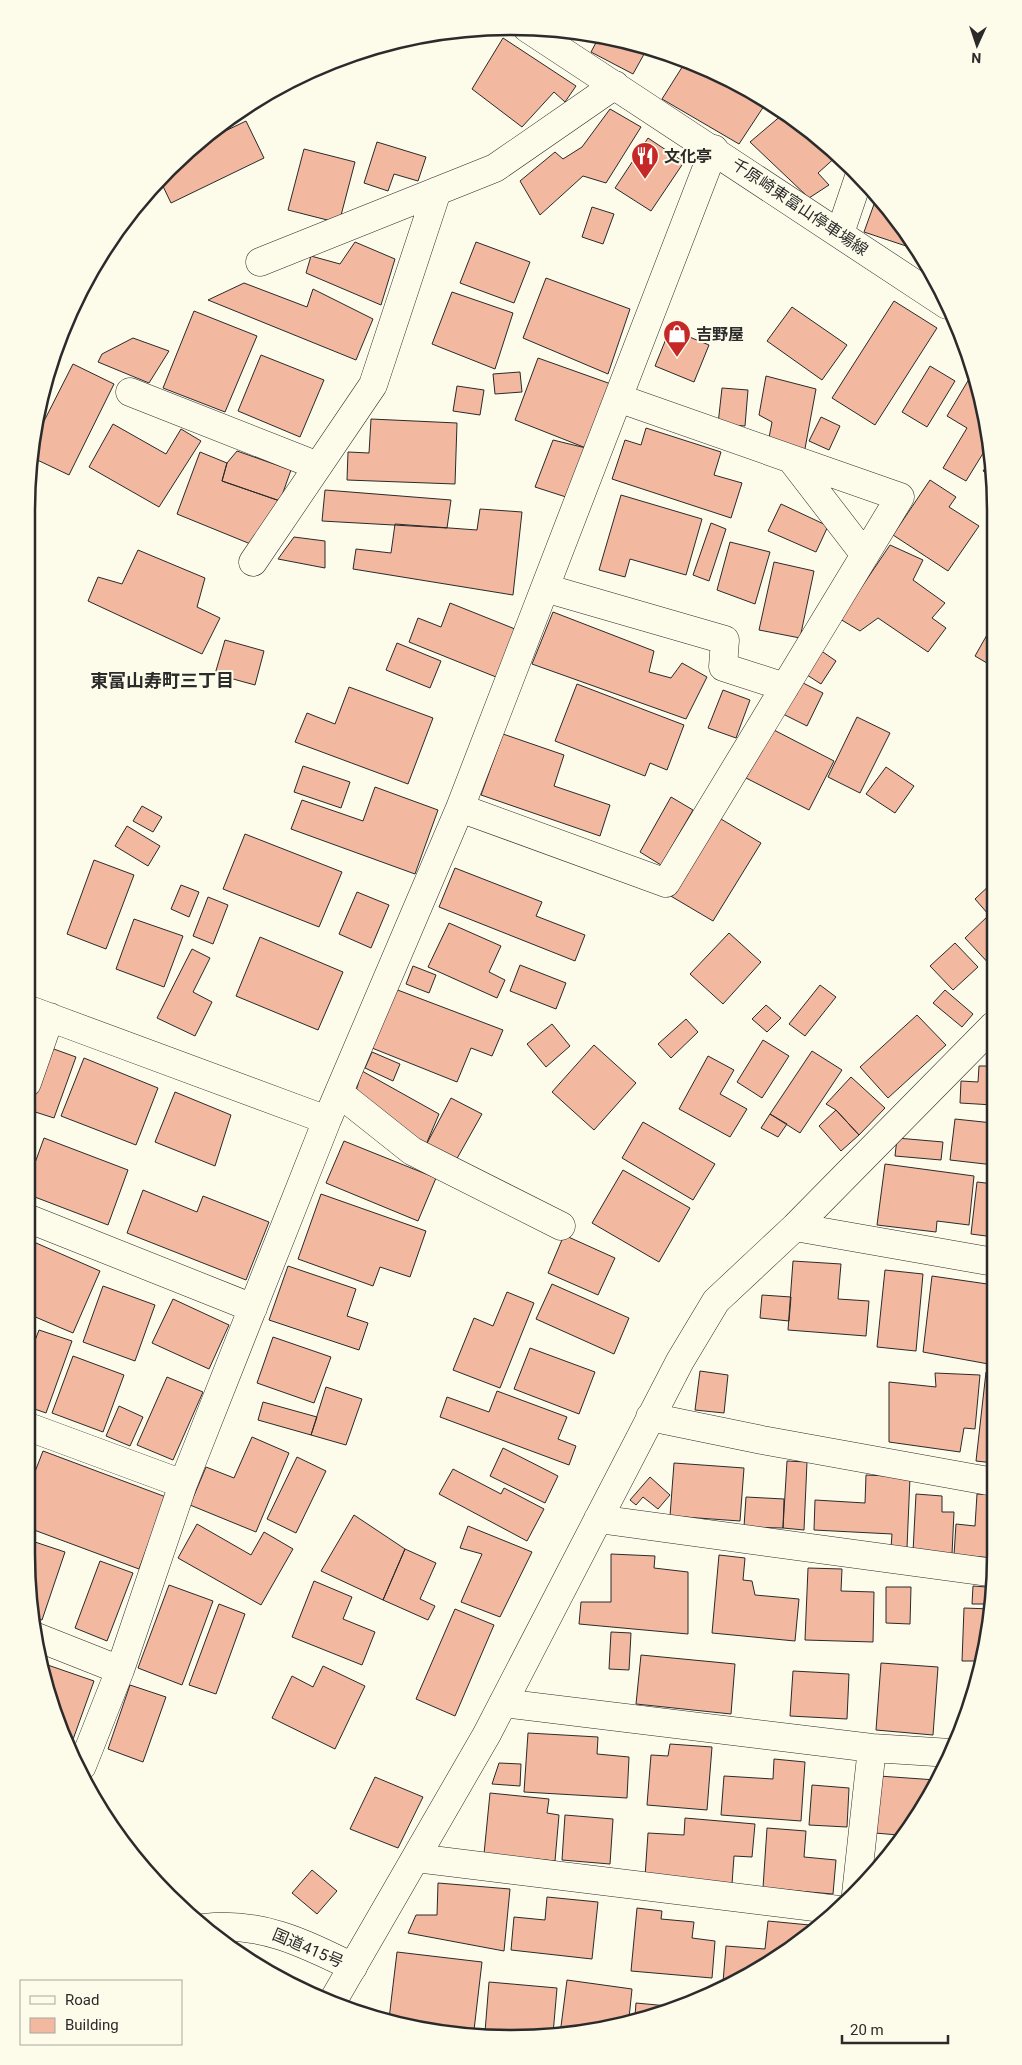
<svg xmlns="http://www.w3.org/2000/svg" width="1022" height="2065" font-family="Roboto,'Noto Sans JP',sans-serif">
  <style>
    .building { fill: #f2b8a0; stroke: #2b2b2b }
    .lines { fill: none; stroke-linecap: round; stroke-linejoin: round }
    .street-casing { stroke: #2b2b2b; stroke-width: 29 }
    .secondary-casing { stroke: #2b2b2b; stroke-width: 29 }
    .highway-casing { stroke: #2b2b2b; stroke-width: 29 }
    .street { stroke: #fdfbea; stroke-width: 28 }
    .secondary { stroke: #fdfbea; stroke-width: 28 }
    .highway { stroke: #fdfbea; stroke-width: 28 }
    .labels { text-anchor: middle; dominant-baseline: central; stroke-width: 4; stroke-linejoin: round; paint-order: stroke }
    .poi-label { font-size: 16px; font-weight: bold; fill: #2b2b2b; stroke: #fdfbea; text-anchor: start }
    .street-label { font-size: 16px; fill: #2b2b2b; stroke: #fdfbea }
    .neighbourhood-label { font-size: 18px; font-weight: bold; fill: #2b2b2b; stroke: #fdfbea }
    .rim { fill: none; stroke: #2b2b2b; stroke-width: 2.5 }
  </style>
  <rect width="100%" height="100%" fill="#fdfbea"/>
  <path class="building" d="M599,37L636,43L648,47L633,74L591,52Z
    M503,38L576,86L565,102L554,92L522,127L472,89Z
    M686,61L725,76L766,103L739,144L662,99Z
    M610,109L641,127L606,183L583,176L540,215L520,181L555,152L563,159L582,147Z
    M783,114L830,146L838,155L818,173L829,185L809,198L750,142Z
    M246,121L264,158L171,203L160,180L190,148Z
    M648,138L684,162L651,211L615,188Z
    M377,142L426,157L418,181L394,174L388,191L364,183Z
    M304,149L355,162L339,223L288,210Z
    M877,196L896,216L915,249L864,232Z
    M592,207L614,214L603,244L582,237Z
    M355,242L395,259L381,305L306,273L311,256L340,264Z
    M476,242L530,262L514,303L460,283Z
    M546,278L630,309L608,374L523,338Z
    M244,283L307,307L313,289L373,319L356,360L208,300Z
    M452,292L513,313L495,369L432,344Z
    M894,301L937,328L875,425L832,398Z
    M792,307L847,345L822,380L767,341Z
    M194,311L257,336L225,412L163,388Z
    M670,329L709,345L694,382L655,366Z
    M133,338L169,351L149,383L98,362L102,354Z
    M261,355L324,380L300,437L238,411Z
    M538,358L611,384L586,448L515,420Z
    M73,364L114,384L69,475L31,457L36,427L40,429Z
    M930,366L955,381L927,427L902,412Z
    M520,372L522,392L495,394L493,374Z
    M972,374L990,442L966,481L943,468L967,428L947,416Z
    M766,376L816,389L804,454L768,443L772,422L759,415Z
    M457,386L484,390L480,415L453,411Z
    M722,388L748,390L745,426L718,424Z
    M821,417L840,426L829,450L809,441Z
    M371,419L457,423L455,484L347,480L348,452L369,453Z
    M113,424L166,454L181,429L201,441L159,507L89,467Z
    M646,428L721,452L714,475L742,483L731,518L612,479L625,440L641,445Z
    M553,440L586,448L566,497L535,487Z
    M237,451L291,470L280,501L222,481L227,463Z
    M200,452L227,463L222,481L280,501L253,545L177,514Z
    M992,458V477L983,471Z
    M930,480L956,497L949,507L979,526L948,571L893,535Z
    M325,490L451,500L447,528L322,521Z
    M621,495L702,519L686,575L630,559L625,577L599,570Z
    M781,504L828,526L816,552L768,531Z
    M480,509L522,512L513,595L353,569L356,549L391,553L395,524L477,530Z
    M711,523L726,529L709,581L693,575Z
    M294,537L325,541V568L278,559Z
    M730,542L770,552L755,604L717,590Z
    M890,545L923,560L913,580L945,603L932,618L946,628L928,652L878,618L860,631L840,619Z
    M138,550L205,578L197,607L220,618L202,654L88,601L98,577L122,584Z
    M774,562L814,571L800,638L759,630Z
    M450,603L515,629L496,677L409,642L418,618L441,627Z
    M553,612L654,651L649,672L671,678L682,663L707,677L686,719L532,664Z
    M992,626V666L975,656Z
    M225,640L264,651L255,685L215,674Z
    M397,643L441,661L430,688L386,670Z
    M820,650L836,661L821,684L804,673Z
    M797,680L823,693L807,726L781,713Z
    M577,684L684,725L667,770L650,763L645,776L555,741Z
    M349,687L433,718L408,784L295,742L307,713L335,724Z
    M723,690L750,700L736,738L708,728Z
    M857,717L890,733L860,793L828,777Z
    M772,729L834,761L809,810L746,778Z
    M503,734L564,755L554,786L610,805L600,836L481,795Z
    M303,766L350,782L341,808L294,792Z
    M886,767L914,786L895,813L866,794Z
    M375,787L438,810L415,874L291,829L302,800L363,821Z
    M671,797L693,810L661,865L640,852Z
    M142,806L162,817L153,832L133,821Z
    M716,816L761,843L713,921L669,895Z
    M127,826L160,846L148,866L115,846Z
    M245,834L342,872L319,927L223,889Z
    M94,860L134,875L106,949L67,934Z
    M455,868L542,902L536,916L585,935L575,961L439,907Z
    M993,882V968L965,938L989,915L975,899Z
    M181,885L199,892L189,917L171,909Z
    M357,892L389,905L371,948L339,934Z
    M208,897L228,905L213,944L193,936Z
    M134,919L183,936L164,987L116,969Z
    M449,923L501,946L489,972L505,980L497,998L428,967Z
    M729,933L761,962L723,1004L690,974Z
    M260,937L343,972L318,1030L236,996Z
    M955,943L978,967L953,990L930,966Z
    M192,949L210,958L193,992L212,1002L195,1036L157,1018Z
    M520,965L566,983L556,1009L510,991Z
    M413,966L436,975L429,993L406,984Z
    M820,985L836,997L805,1036L789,1024Z
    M395,989L503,1030L492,1056L471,1048L457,1082L372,1048Z
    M945,990L973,1014L962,1027L933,1003Z
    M766,1005L781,1018L767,1032L752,1019Z
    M917,1015L946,1045L888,1098L860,1067Z
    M686,1019L698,1032L671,1058L658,1044Z
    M552,1024L570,1046L546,1067L527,1044Z
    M763,1040L789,1056L762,1098L737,1082Z
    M594,1045L636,1083L594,1130L552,1092Z
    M51,1048L76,1057L54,1118L29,1110Z
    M812,1051L842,1070L800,1133L770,1114Z
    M372,1052L400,1064L393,1081L365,1068Z
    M708,1056L734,1070L720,1094L747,1109L730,1137L679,1109Z
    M84,1058L158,1088L136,1145L61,1116Z
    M979,1066H993V1105L960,1103L961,1081L978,1082Z
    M362,1071L439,1114L425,1147L356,1091Z
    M851,1077L885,1108L859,1135L836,1110L826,1104Z
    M175,1092L231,1115L215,1166L155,1142Z
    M451,1098L482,1114L455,1162L425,1147Z
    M836,1110L859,1135L841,1151L819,1126Z
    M770,1114L787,1124L778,1137L761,1128Z
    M955,1119L993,1123L994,1165L950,1160Z
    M643,1122L715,1164L693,1200L622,1158Z
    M44,1138L128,1170L108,1225L27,1194V1185Z
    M897,1138L943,1142L941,1160L895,1156Z
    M344,1141L436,1178L418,1221L326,1183Z
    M885,1164L974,1176L969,1225L937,1221L936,1232L877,1225Z
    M623,1170L690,1208L659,1262L592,1223Z
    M977,1182L994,1184V1237L971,1234Z
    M143,1190L197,1212L203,1196L269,1222L246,1280L127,1233Z
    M321,1194L426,1231L410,1277L380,1267L373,1286L298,1259Z
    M564,1235L615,1258L598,1295L548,1273Z
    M27,1239L100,1271L73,1333L26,1313Z
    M793,1261L841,1264L838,1299L869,1301L866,1336L788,1330Z
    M288,1266L356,1289L347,1316L368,1323L359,1350L269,1320Z
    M885,1270L923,1274L916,1351L877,1347Z
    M932,1276L994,1285V1365L923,1352Z
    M552,1284L629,1318L614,1354L536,1319Z
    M103,1286L155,1305L135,1361L83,1342Z
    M507,1292L534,1303L500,1388L453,1370L474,1318L493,1326Z
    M762,1295L791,1297L789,1321L760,1318Z
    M173,1299L229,1325L209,1369L152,1343Z
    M39,1330L72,1341L46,1413L26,1406V1364Z
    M26,1332L32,1334L26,1350Z
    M273,1337L331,1357L314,1403L257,1383Z
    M530,1348L595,1372L579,1414L514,1389Z
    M73,1356L124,1375L103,1432L52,1413Z
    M700,1371L728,1375L724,1413L695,1410Z
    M986,1372L994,1373V1463L976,1461Z
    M935,1373L980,1375L975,1429L964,1428L960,1452L889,1442V1382L936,1387Z
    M167,1377L203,1392L173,1460L137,1445Z
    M326,1387L362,1399L346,1445L311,1435Z
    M497,1391L567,1417L558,1439L576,1446L569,1465L440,1417L447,1397L489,1412Z
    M263,1402L317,1417L311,1435L258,1420Z
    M119,1406L143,1417L130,1446L106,1436Z
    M252,1437L289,1453L256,1532L190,1505L206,1467L234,1478Z
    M503,1448L558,1476L545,1503L490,1476Z
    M43,1451L166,1497L139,1569L26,1527V1495Z
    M297,1457L326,1471L296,1533L267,1519Z
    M787,1461L807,1462L804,1530L783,1528Z
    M674,1463L744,1468L740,1521L670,1516Z
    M453,1469L501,1494L504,1488L544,1509L527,1541L439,1494Z
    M866,1475L910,1477L907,1548H891L892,1534L814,1530L815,1500L865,1503Z
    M650,1477L670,1495L658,1509L643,1497L636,1505L630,1500Z
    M916,1494L942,1496V1512H954L952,1554L913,1552Z
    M977,1494L994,1495L995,1558L954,1555L956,1524L975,1526Z
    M746,1497L784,1499L783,1528L744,1527Z
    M354,1515L405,1549L383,1600L321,1571Z
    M197,1524L251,1555L264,1532L293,1549L261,1605L178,1558Z
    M468,1526L532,1552L500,1617L461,1602L482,1554L460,1548Z
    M26,1539L65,1552L42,1620L32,1617Z
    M405,1549L436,1563L420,1599L435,1606L428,1620L383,1600Z
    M611,1554L655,1556L654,1568L688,1572V1634L579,1624L581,1602H611Z
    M719,1555L745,1558L743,1580L752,1581L755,1595L799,1599L795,1641L712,1633Z
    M100,1561L133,1573L107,1641L75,1628Z
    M808,1568L842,1569L841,1591L874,1592L873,1642L805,1640Z
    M314,1581L352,1597L343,1619L375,1632L362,1665L292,1637Z
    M169,1585L213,1601L182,1685L138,1668Z
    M973,1586L987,1587L986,1604H972Z
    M886,1587H911L910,1624L886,1623Z
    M219,1604L245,1614L216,1694L189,1685Z
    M964,1608L991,1609L982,1661H962Z
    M455,1609L494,1625L455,1716L416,1699Z
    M611,1632L631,1633L629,1670L609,1669Z
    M641,1655L735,1664L731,1714L636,1704Z
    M39,1662L94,1681L71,1745L52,1710Z
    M881,1663L938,1667L933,1735L876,1730Z
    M323,1666L365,1686L335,1749L272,1718L292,1676L313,1687Z
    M793,1671L849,1674L847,1719L790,1716Z
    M130,1685L166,1697L143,1762L108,1749Z
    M528,1733L598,1737L597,1754L629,1757L627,1798L524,1792Z
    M670,1744L712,1747L707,1810L647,1805L651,1755L668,1756Z
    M774,1759L805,1762L801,1821L721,1815L724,1776L773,1779Z
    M499,1763L521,1764L520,1786L492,1784Z
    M879,1776L936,1780L898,1835L875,1833Z
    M375,1777L423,1797L398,1848L350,1829Z
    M812,1785L849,1788L847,1827L809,1825Z
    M490,1793L549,1799L547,1813L559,1815L555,1861L484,1854Z
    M565,1815L613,1819L610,1864L562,1860Z
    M685,1818L755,1824L752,1857L734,1856L732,1884L645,1877L648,1833L684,1835Z
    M767,1828L806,1831L804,1857L836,1860L833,1894L763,1888Z
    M312,1870L337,1891L317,1914L292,1893Z
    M438,1883L510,1889L504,1951L408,1933L416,1915H437Z
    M547,1897L598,1902L592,1959L511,1950L514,1917L545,1920Z
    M637,1908L662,1911L661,1919L694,1922L692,1938L715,1941L712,1978L631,1971Z
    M768,1921L820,1926L806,1939L735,1983L723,1982L726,1946L765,1949Z
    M397,1952L482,1962L474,2030L389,2019Z
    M567,1980L632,1989L629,2018L574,2035L560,2034Z
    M489,1982L557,1988L553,2034L485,2032Z
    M636,2003L668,2006L635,2016Z"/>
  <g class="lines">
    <defs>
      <path id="street" d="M840,233L859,177
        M260,262L495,168L615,85
        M130,392L318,466
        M791,459L865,555
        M253,562L373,385L437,191
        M545,588L725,640L723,667L785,687
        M460,808L666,883L900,497L618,398
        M27,1009L327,1120
        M27,1083L50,1017
        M339,1093L412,1151L561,1226
        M27,1218L253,1308
        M795,1227L994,1262
        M650,1417L762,1440L994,1482
        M26,1426L183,1484
        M598,1519L995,1573
        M34,1636L120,1670
        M503,1703L872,1748L951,1753
        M82,1766L120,1670L183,1484L327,1120L460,808L714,149
        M416,1858L839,1910
        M856,1894L872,1748
        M334,1999L487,1734L680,1361L716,1301L795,1227L993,1026"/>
      <path id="secondary" d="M527,28L947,305"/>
      <path id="highway" d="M204,1928C260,1921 304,1943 353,1967"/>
    </defs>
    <use href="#street" class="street-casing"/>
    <use href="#secondary" class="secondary-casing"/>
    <use href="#highway" class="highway-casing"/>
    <use href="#street" class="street"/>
    <use href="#secondary" class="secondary"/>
    <use href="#highway" class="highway"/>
  </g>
  <defs>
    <symbol id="restaurant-pin" viewBox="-11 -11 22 30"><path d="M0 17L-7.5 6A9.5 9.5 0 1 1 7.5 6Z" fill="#c62828" stroke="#fdfbea"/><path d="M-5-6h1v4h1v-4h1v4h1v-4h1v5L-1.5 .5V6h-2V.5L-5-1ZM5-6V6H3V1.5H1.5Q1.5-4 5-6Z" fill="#fff"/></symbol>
    <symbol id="shop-pin" viewBox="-11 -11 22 30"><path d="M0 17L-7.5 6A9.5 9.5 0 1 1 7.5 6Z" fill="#c62828" stroke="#fdfbea"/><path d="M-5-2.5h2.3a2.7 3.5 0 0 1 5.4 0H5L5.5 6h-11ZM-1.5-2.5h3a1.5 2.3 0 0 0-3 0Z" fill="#fff"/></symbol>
  </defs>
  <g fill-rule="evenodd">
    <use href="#restaurant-pin" x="629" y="140" width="32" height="43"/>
    <use href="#shop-pin" x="661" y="318" width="32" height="43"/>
  </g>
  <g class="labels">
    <g class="poi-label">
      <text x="664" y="156">文化亭</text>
      <text x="696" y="334">吉野屋</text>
    </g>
    <g class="street-label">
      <text transform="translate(800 207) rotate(34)">千原崎東富山停車場線</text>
      <text transform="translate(308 1948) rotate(23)">国道415号</text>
    </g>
    <g class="neighbourhood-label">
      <text x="162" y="680">東富山寿町三丁目</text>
    </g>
  </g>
  <path d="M0 0H1022V2065H0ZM511 35H511A476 476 0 0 1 987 511V1554A476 476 0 0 1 511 2030H511A476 476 0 0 1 35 1554V511A476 476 0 0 1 511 35Z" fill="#fdfbea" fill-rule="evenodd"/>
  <path class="rim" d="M511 35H511A476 476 0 0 1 987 511V1554A476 476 0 0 1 511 2030H511A476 476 0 0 1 35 1554V511A476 476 0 0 1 511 35Z"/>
  <rect x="20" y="1980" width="162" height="65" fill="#fdfbea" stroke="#a9a89e"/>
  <rect x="30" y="1996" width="25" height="8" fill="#fdfbea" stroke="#a9a89e"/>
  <text x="65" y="2005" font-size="15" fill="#2b2b2b">Road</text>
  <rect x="30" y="2018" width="25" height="15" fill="#f2b8a0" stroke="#a9a89e"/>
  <text x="65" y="2030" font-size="15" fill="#2b2b2b">Building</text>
  <g transform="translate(977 45) rotate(183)" stroke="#fdfbea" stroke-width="4" paint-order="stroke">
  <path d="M0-4L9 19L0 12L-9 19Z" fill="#2b2b2b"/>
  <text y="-8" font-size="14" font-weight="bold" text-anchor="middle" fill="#2b2b2b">N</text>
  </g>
  <path d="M842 2035v8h106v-8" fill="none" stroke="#2b2b2b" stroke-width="2.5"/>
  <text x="850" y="2035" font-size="15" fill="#2b2b2b" stroke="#fdfbea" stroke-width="4" paint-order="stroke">20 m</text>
</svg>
